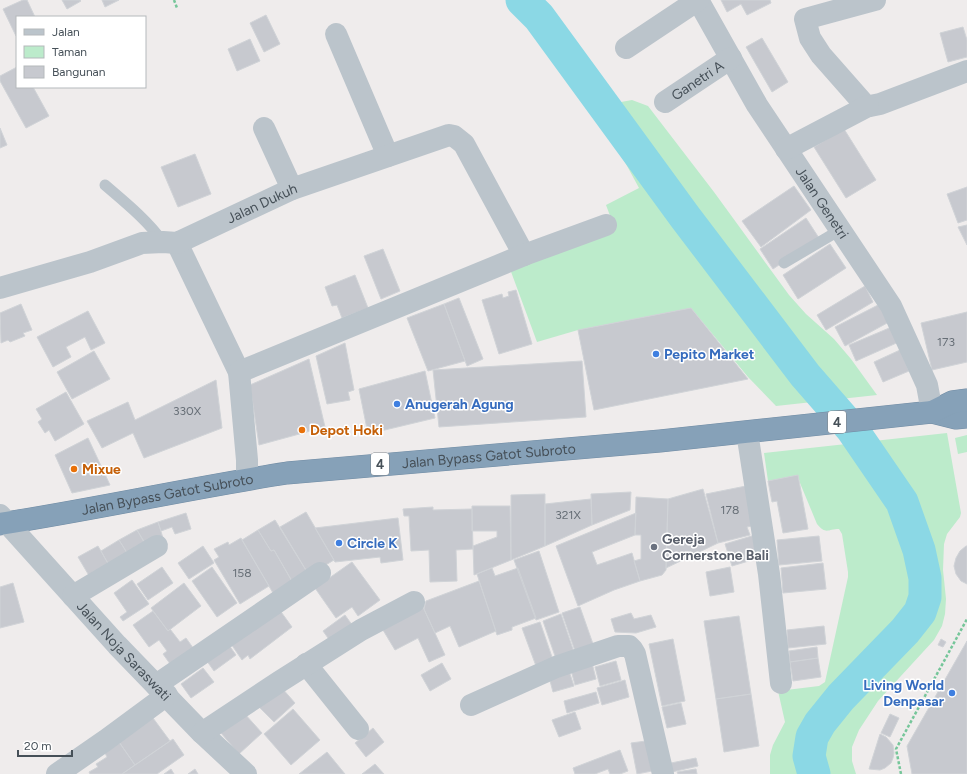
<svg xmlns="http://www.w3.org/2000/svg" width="967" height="774" font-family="Figtree,sans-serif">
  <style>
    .green { fill: #bcebcb }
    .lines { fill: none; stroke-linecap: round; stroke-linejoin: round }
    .river { stroke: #8bd8e5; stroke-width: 33 }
    .building { fill: #c7c9cf; stroke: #d0d3d7 }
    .highway-casing { stroke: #718ca4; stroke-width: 23 }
    .path { stroke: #76c69a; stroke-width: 2.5; stroke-dasharray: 3 2; stroke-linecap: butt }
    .lane { stroke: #bbc4cb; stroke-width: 11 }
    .street { stroke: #bbc4cb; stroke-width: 22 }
    .highway { stroke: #86a1b8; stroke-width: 22 }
    .shop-dot { fill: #3f7fe0; stroke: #fff; stroke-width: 1.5 }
    .food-dot { fill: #e8710a; stroke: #fff; stroke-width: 1.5 }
    .worship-dot { fill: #6b7280; stroke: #fff; stroke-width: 1.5 }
    .labels { text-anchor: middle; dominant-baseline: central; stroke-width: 3; stroke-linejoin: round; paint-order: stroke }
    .number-label { font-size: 12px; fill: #666e76 }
    .shield { fill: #fff; stroke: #7e848a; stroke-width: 1 }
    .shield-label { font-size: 13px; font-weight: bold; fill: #465058 }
    .street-label { font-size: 14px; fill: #465058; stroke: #fff }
    .shop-label { font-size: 14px; font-weight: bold; fill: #366cbe; stroke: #fff; text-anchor: start }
    .food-label { font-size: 14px; font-weight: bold; fill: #c56008; stroke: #fff; text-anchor: start }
    .worship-label { font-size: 14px; font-weight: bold; fill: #5b616d; stroke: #fff; text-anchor: start }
  </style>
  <rect width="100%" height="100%" fill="#efecec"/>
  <path class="green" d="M632,100L648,106L714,192L789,295L806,314L834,339L851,359L877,395L776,406L748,377L691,308L578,330L537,342L510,269L615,229L606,205L639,188L599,114L621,102Z
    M947,433L961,513L960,517L947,534L944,544L943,570L946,599L945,614L942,626L934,640L878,701L859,730L852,747V761L856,774H770V755L773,745L785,722L778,691L819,686L825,682L848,577V572L842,534L839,529C828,529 826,535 817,524L800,483L798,476L768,481L764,453Z
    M967,435V452L958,454L955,438Z"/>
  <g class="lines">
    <path class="river" d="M522,0L539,17L685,217L805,375L852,429L902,502L919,550L925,578V597L920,612L905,631L841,697L820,723L812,737L809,756L814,774"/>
  </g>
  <path class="building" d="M23,0H27L35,17H17V35L16,36L3,9Z
    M62,0H80L81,1L67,9Z
    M102,0H119L105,7Z
    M721,0H770L771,3L747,15L741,4L727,12Z
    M266,15L280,44L264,52L250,23Z
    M963,27L967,40V57L948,62L940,33Z
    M762,38L788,82L772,92L746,47Z
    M250,39L260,61L237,71L228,49Z
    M17,67V87H33L49,116L26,128L0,81V76Z
    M0,128L7,145L0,148Z
    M844,129L876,180L846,198L814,147Z
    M195,154L211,194L178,207L161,167Z
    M794,186L811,210L761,247L742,221Z
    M967,187V220L958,223L947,194Z
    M806,218L819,238L773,269L760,249Z
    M967,225V245L958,227Z
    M830,244L846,268L798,299L783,275Z
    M383,249L400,291L381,299L364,256Z
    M355,275L368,308L342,318L337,305L332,306L325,287Z
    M865,286L873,302L826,330L817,315Z
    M516,290L532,344L499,354L482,300L502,294L503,298L509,296L508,292Z
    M459,298L483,359L467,366L444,304Z
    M21,304L32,330L23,333L25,336L10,342L8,340L1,343L0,313Z
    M444,304L465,361L428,371L407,318Z
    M880,304L889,322L845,346L835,327Z
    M691,308L748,379L594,410L578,330Z
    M88,311L105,343L91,350L85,337L66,347L71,357L53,367L37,337Z
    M967,312V362L932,370L921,323Z
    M894,326L901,341L856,361L849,345Z
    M345,343L354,390L348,392L350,400L327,404L316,356Z
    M900,350L909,371L883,382L874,362Z
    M94,351L110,379L72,399L57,372Z
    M309,359L325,427L259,445L250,385Z
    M582,361L586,417L439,427L433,370Z
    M425,371L435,418L368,434L359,389Z
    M216,380L222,428L144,458L133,433L102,448L87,421L128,402L135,420Z
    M66,392L84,424L55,441L49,430L45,433L38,422L42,419L36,409Z
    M88,438L110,485L72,493L55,455Z
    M798,475L808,529L783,533L777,501L772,502L768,481Z
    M746,486L752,526L747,527L750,535L718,543L706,494Z
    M703,489L718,543L666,568L668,499Z
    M631,492L630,510L592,525L591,494Z
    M545,494V546L511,560V495Z
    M636,497L668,499L666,570L662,575L640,581L634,561L641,559V535H635Z
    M591,499L592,525L545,546V504Z
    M472,506H510L511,560L474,575L473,546L497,537V531H472Z
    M433,507V510L472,509L473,549L456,550L457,581L430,582L429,550L411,551L409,516H404L403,509Z
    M306,512L334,560L309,575L280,527Z
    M186,513L191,529L175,534L172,527L161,531L158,522Z
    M636,513L635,535L592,552L597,565L632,553L640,581L614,590L578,606L556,546Z
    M398,518L403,560L381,563L380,557L335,562L315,528Z
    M275,520L307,572L292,581L274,550L271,551L258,530Z
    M158,522L163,538L145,544L137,530Z
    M137,530L147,546L129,556L119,540Z
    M258,530L271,551L274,550L294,585L273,593L242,540Z
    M755,535L762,557L732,566L725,544Z
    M819,536L822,561L779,565L777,540Z
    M241,538L269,586L240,604L214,560L219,557L214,549L228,542L229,545Z
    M119,540L129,556L110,567L101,551Z
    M98,546L110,567L91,579L78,557Z
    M203,546L214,563L189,579L178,563Z
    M966,546H967V584L961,581L956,574L954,566L956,558L960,551Z
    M539,551L559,612L536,620L514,560Z
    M352,562L380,600L358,616L352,607L336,618L315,588Z
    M823,563L826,589L783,593L781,568Z
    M162,567L173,583L148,600L137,584Z
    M212,567L237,603L217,617L192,581Z
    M730,567L734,592L710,596L706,572Z
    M492,568L495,576L518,568L536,618L512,627V630L497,635L477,574Z
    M132,580L149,604L123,621L120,617L127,612L114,593Z
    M479,581L496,631L459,647L450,626L435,633L424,609L426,601Z
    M13,583L24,622L0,628V587Z
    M184,583L201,606L168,631L151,608Z
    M423,607L445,655L429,662L418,638L395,650L383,630Z
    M580,607L593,644L575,651L562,613Z
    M279,609L292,627L250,659L248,655L242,660L229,641Z
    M153,611L168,631L170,629L180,642L186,638L196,652L173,668L163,654L167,651L159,640L149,647L133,625Z
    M631,613L634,619L651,615L656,627L636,633L615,632L611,619Z
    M561,614L574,652L556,659L543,621Z
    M345,615L355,629L333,645L323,631Z
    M739,616L751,694L716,699L704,621Z
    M540,622L553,660L536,666L522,628Z
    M824,626L826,644L788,648L787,630Z
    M673,639L685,701L662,706L649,644Z
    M941,639L946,642L943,647L938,645Z
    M226,641L236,655L214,671L204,657Z
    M967,641V774H912L907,746Z
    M817,647L818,658L790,662L789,651Z
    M818,658L821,677L793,681L790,662Z
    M616,661L621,680L600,686L595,667Z
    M442,663L451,679L430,691L421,675Z
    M592,663L596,679L575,685L571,670Z
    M203,668L214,682L191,698L181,684Z
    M569,671L574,686L553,692L549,677Z
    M625,680L629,697L602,705L597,688Z
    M281,687L295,703L274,722L259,707Z
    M596,692L599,703L567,713L564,701Z
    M751,694L759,746L724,752L716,699Z
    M681,703L686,724L667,728L662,707Z
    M293,709L320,740L291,765L264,734Z
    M575,712L581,729L559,737L552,720Z
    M244,713L262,733L239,754L221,733Z
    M890,714L899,718L890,737L881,733Z
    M153,718L170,741L135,765L119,742Z
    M373,728L384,742L366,757L355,743Z
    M880,734L886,737L893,745L894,753L893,758L891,763L885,768L880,770L869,769Z
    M173,739L184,755L157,774H122Z
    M646,741L652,771L637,774L631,743Z
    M119,742L135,765L122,774H90L89,772L98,767L96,764L107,757L105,753Z
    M620,750L628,771L620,774H610L608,769L595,774H575L573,768Z
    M327,752L345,774H299Z
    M696,758L698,766L672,772L671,763Z
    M375,764L384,774H362Z
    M171,769L174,774H164Z
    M195,769L198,774H188Z
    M696,769L697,774H678L677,772Z"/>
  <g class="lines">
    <defs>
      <g id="highway">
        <path d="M932,412L956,418L967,417"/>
        <path id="s5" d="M0,524C96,509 191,488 287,473L660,441L932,412L952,402L967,400"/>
      </g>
    </defs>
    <use href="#highway" class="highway-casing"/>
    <path class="path" d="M174,0L177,8
      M901,774L896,749L967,619"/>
    <path class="lane" d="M105,185C126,203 147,220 163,242
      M784,263L840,230"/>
    <g class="street">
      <path id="s1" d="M698,0L757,105L891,306L927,385L932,412"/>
      <path d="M875,0L805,19L810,38L821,55L865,105L870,106L880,104L967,71"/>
      <path d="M336,34L388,156"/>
      <path d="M626,48L698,0"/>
      <path id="s2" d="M665,102L731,58"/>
      <path d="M264,128L292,189"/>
      <path d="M786,149L868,106"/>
      <path d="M177,243L239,372L247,460V479"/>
      <path id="s3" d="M0,288L90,262L142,243L163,242L177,243L292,189L449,135L454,136L464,144L524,255"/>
      <path d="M239,372L524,255L606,225"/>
      <path d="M747,432L769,574L781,683"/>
      <path id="s4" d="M0,515L117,645L202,733L246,774"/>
      <path d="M73,596L157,546"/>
      <path d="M306,664L358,729"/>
      <path d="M156,685L320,573"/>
      <path d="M471,705L556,667L618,646H629L632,649L635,654L663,774"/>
      <path d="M202,733L279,682L361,630L414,602"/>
      <path d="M57,774L106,740L167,695"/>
    </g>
    <use href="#highway" class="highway"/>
  </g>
  <g class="shop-dot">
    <circle cx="656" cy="354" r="4"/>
    <circle cx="397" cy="404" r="4"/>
    <circle cx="339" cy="543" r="4"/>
    <circle cx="952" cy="693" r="4"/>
  </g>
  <g class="food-dot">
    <circle cx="302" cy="430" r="4"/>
    <circle cx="74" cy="469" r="4"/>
  </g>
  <circle class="worship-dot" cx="654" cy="547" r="4"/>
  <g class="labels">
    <g class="number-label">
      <text x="946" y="342">173</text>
      <text x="187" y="411">330X</text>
      <text x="730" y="510">178</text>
      <text x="568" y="515">321X</text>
      <text x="242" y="573">158</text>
    </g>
    <g class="shield">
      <rect x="828" y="411" width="18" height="22" rx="3"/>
      <rect x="371" y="453" width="18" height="22" rx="3"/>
    </g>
    <g class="shield-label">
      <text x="837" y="422">4</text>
      <text x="380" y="464">4</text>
    </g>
    <g class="street-label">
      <text stroke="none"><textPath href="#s2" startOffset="39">Ganetri A</textPath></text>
      <text stroke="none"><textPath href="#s1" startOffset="238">Jalan Genetri</textPath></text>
      <text stroke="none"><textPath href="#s3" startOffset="278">Jalan Dukuh</textPath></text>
      <text stroke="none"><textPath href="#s5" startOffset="494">Jalan Bypass Gatot Subroto</textPath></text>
      <text stroke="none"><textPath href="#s5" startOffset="170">Jalan Bypass Gatot Subroto</textPath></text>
      <text stroke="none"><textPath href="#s4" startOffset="184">Jalan Noja Saraswati</textPath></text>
    </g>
    <g class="shop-label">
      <text x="664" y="354">Pepito Market</text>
      <text x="405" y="404">Anugerah Agung</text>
      <text x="347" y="543">Circle K</text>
      <text x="944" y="685" text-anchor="end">Living World<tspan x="944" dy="16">Denpasar</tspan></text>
    </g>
    <g class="food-label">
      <text x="310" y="430">Depot Hoki</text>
      <text x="82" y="469">Mixue</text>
    </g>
    <g class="worship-label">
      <text x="662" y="539">Gereja<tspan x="662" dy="16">Cornerstone Bali</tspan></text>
    </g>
  </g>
  <rect x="16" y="16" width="130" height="72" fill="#ffffff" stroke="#b5b9bc"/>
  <rect x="24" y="29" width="20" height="6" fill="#bbc4cb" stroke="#b5b9bc"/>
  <text x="52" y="36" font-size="12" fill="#465058">Jalan</text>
  <rect x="24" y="46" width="20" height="12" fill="#bcebcb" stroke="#b5b9bc"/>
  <text x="52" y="56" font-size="12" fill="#465058">Taman</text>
  <rect x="24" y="66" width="20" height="12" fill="#c7c9cf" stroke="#b5b9bc"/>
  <text x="52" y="76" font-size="12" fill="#465058">Bangunan</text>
  <path d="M18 750v6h54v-6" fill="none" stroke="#465058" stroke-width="2"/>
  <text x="24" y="750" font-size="12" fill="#465058" stroke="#ffffff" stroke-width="3" paint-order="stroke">20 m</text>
</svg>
